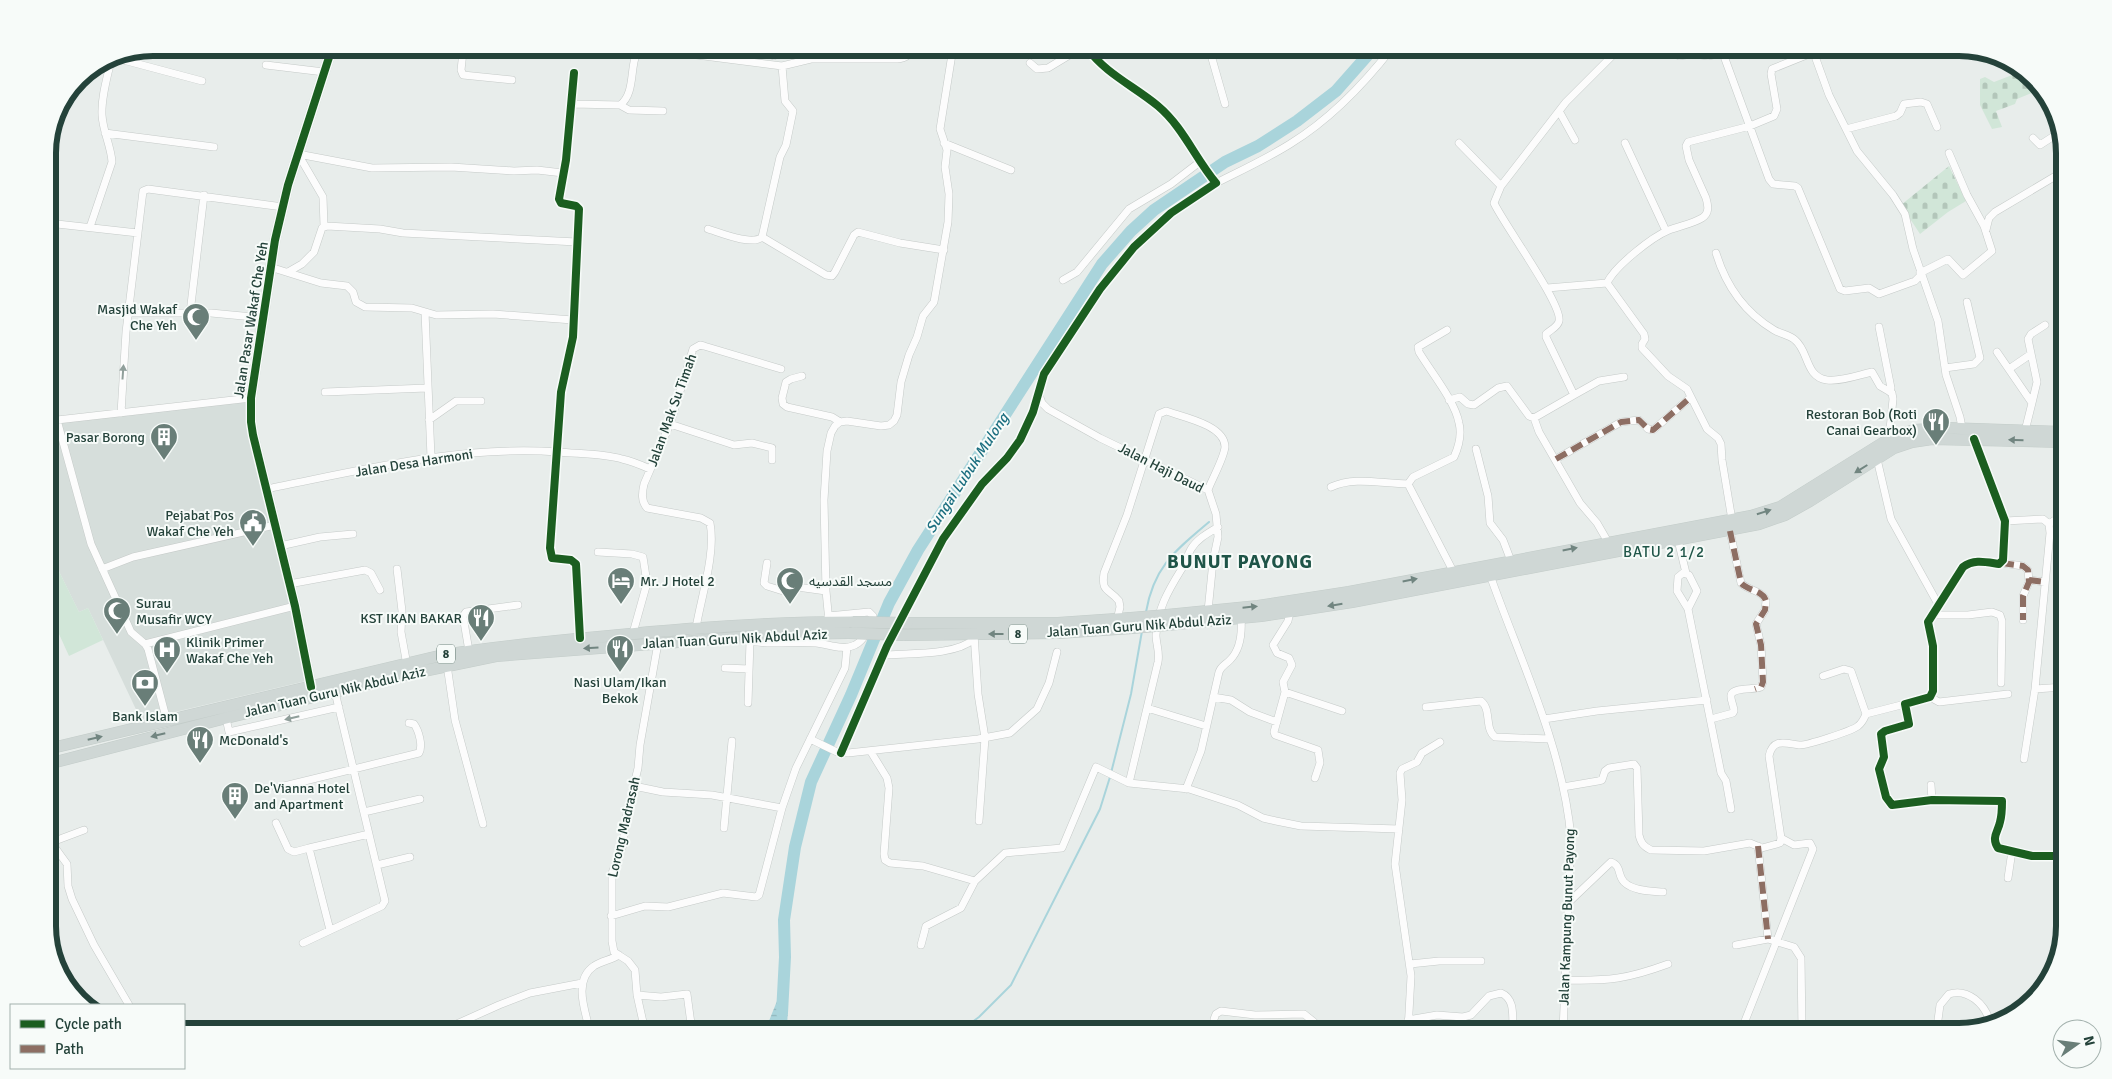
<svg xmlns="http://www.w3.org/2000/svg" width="2112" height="1079" font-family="Signika,'Noto Sans Arabic',sans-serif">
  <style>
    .built { fill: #d6dedb }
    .green { fill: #d1e6d8 }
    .cemetery { fill: url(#cemetery-stones) }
    .water { fill: url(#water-rules) }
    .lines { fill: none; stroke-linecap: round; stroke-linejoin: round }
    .stream { stroke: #a9d4db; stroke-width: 2 }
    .river { stroke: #a9d4db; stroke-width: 12 }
    .street-casing { stroke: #c5cac8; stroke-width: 8 }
    .secondary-casing { stroke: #c3cbc8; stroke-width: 11 }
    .primary-casing { stroke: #c3ccc9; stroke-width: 12 }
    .street { stroke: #fcfcfc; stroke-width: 7 }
    .secondary { stroke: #fcfcfc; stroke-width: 10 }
    .primary { stroke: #cfd7d5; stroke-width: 11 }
    .primary-bridge-casing { stroke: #c3ccc9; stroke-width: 12; stroke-linecap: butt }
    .primary-bridge { stroke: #cfd7d5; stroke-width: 11 }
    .quiet { stroke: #8d6e63; stroke-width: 6; stroke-dasharray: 12 6; stroke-linecap: butt }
    .cycleway-casing { stroke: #f7fbf9; stroke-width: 11 }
    .cycleway { stroke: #1b5e20; stroke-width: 8 }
    .oneway { fill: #909f9b }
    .oneway2 { fill: #718580 }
    .labels { text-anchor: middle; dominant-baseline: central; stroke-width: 4; stroke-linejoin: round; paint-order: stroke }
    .shield { fill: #f7fbf9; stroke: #637a73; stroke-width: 1 }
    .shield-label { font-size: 12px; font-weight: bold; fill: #24423a }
    .poi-label { font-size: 14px; fill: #24423a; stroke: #f7fbf9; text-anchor: start }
    .street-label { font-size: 14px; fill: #24423a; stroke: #f7fbf9 }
    .water-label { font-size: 15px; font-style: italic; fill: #1c6f80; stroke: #f7fbf9 }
    .neighbourhood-label { font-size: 15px; letter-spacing: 1px; fill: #1f5548; stroke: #f7fbf9 }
    .district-label { font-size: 19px; font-weight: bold; letter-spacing: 1px; fill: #1f5548; stroke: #f7fbf9 }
    .rim { fill: none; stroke: #24423a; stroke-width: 6 }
  </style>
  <defs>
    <pattern id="cemetery-stones" width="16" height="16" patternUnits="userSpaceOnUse" patternTransform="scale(1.25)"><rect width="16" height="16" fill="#d1e6d8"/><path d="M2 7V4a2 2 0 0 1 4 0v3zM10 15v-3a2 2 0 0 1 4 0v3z" fill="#b3c6ba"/></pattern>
    <pattern id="water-rules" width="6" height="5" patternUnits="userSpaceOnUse" patternTransform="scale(1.25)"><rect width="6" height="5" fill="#a9d4db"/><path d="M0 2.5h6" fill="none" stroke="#91b7bd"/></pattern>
  </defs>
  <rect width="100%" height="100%" fill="#e8edeb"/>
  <path class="built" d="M251,398L250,409L310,680L141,720L88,608L79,612L53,559L48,537V420Z"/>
  <path class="green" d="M48,537L53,559L79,612L88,608L103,640L69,656L54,623L48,624Z"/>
  <path class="cemetery" d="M2020,72L2023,79L2029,78L2034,92L2017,99L2015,104L1996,111L2002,127L1992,129L1980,105V79L1985,77L1994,82Z
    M1949,166L1966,201L1948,212L1920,234L1901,205Z"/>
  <path class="water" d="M784,996L788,1004L787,1031H765L777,1001Z"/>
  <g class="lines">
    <path class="stream" d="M1146,612C1154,566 1176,550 1209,522
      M1111,773L1131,694L1142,631
      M960,1031L979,1017L1011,985L1100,809L1110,777"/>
    <path class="river" d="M782,1013L785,957L784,920L795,847L811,782L851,695L889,603L918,550L1102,264L1131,231L1154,210L1225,162L1258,146L1297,121L1336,91L1374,48"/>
    <defs>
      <path id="street" d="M459,48L463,52L461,70L463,75L512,80
        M758,48L765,53L774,56
        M1209,48L1225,104
        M1672,48L1679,56L1693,54L1708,56L1723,53
        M1721,48L1769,179L1773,184L1795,186L1798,188L1840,289L1845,291L1869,288L1879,294L1915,281L1921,275
        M1812,48L1829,95L1857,151L1893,195L1905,214L1913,249L1938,321L1946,375L1960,417L1962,428
        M1864,48L1865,51
        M112,57L202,81
        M1030,63L1037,69L1048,68L1081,48
        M266,65L324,72
        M574,73L566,160L559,199L561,203L576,206L579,209L573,337L561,392L550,548L552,558L571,560L576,564L580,638
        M572,104L620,105C638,92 627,57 642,48L782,66L811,59H897C905,58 910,56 911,48
        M620,105L629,110L663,111
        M1559,111L1575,140
        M1846,129L1896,116L1900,113L1904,104L1921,102L1927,104L1937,127
        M105,133L214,147
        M2033,138L2040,145L2060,132
        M944,143L1011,170
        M1625,143L1666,231
        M298,154L372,168L451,167L514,171L537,170L563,173
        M298,154L323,197L324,226
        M1216,183C1240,171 1266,159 1290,144C1329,120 1364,84 1392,48
        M1501,186L1566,102L1620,48
        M48,223L138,233
        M90,227L112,162C111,146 103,132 102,115C101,96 108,75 112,56
        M708,229C721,233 752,246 762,237L826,275L832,276L835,272L854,235L858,232L900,243L944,250
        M1986,230L1989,218L1995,212L2064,171
        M762,237L780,157L786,145L793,111L785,101L782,66
        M1716,253C1726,286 1744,312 1774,330C1781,334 1790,335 1795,340C1809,351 1805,377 1827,380C1840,382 1859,375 1872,372L1880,386L1892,393L1893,399L1889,439
        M270,267L321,283L347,286L353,292L356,302L365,307L412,308L436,315L493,314L573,320
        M288,272L302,264L314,252L322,228L327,226L380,229L403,233L577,242
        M1920,273L1948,259L1963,275L1992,251L1984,226L1967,195L1949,153
        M1063,280L1077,272L1129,209L1171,184L1201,161
        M1607,283C1615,266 1652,237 1669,230C1679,226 1692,224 1702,218C1710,213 1708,205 1706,198L1689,160L1686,146L1688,142L1750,126L1774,116L1777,109L1771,74L1772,69L1814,52
        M1607,283L1644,334L1645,339L1642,344V348L1668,376L1687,389L1707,429L1718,438L1721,444L1722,460L1732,520
        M1547,288L1607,283
        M425,312L431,457
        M128,313H211L263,318
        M190,313L204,195
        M1879,327L1891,388L1890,392
        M1447,330L1418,347L1419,352C1431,372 1455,401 1459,423C1462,435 1459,446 1454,457L1413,477L1408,484L1453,571
        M1997,352L2032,403L2025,431
        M1945,368L1974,364L1980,358L1967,302
        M2009,369L2031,354
        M802,376L791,379L786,382L782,398L783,404L787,407L832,417L840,422
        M325,392L427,388
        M1039,395L1042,403L1048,409L1100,438L1208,490L1216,514L1218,537L1213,561L1208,611
        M1574,395L1599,381L1624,377
        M1449,400L1460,397L1468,404L1474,405L1498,388L1507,386L1529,416L1534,418L1574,395L1546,337V334C1550,330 1558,327 1559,321C1563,305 1503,223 1494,203L1501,186L1459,143
        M2032,403L2037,382L2028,339L2031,334L2045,325
        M121,413L126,332L143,191L148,189L283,207
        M1534,418L1539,432L1580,503L1597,523L1608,542
        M429,420L456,401H481
        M670,424L734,445L752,443L772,448V460
        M1974,439L2005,521L2003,560L1999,564C1985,562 1974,559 1963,567L1928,622L1933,646V691L1930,697L1905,704L1909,724L1885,731L1881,734L1884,757L1879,769L1886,797L1892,805L1932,800L2002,801C2002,808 2002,815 2000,822C1998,832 1991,837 1998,848L2032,856H2064
        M1476,449L1488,496L1490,523L1503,540L1511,561
        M1556,459L1621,422L1639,420L1648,429L1653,430L1691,397
        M1877,459L1891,519L1938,604
        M1331,487C1355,476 1382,484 1408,484
        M266,489C362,470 459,445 558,452C579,454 601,453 622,459C631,461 641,465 650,469
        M2005,521L2043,519L2049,524L2050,533L2035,689L2064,687
        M2049,524L2055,520L2064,519
        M1678,540L1686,573
        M280,546L320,537L353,534
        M598,552L632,554L643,557L647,583L633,633
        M767,563L764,583L767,586L783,591L790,586L826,591
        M2002,563L2023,566L2028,570L2029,582L2023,596V620
        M102,569L133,557L275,525
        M397,569L402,611L401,632L407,665
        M1490,575C1520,660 1563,747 1571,838L1563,1031
        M2029,580L2045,582
        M289,584L365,570L371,573L380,590
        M1688,609L1697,591L1689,575L1683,573L1678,577L1677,591L1688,609L1721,773L1726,781L1731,809
        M1290,612L1288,621L1273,645L1277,653L1289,658L1292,665L1283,682L1285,692L1274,732L1275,735L1318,750L1320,763L1315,778
        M1931,615H1968L1992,612L2000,615L2002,621L2001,683
        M1117,620L1120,607L1119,601C1109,588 1101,593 1104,573L1127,515L1159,414L1166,411C1183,417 1225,425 1225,447C1224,458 1212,479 1208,490
        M829,622L826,591L824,500L827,451L831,433L835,426L840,422L847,421L881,426L889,425L894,421L897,415L901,382L909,355L917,337L923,316L934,302L948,222L949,194L945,167L947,150L940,129L953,48
        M48,627L52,626
        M696,628C701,597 716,554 710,523L701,518L647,508C641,501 642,493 644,484L670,424L693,349L700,345L704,346L781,369
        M974,634L978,694L985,738L979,821
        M746,640C769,646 793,641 816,643C828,644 843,651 855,645C866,639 869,627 873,616L869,612L828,616
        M145,644L295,606
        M469,651L463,616L466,612L518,605
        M884,655C909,653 955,656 974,639
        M447,665L455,720L483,824
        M725,668L749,669
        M1823,676L1844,669L1851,671L1866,714
        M1285,692L1342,711
        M1213,697L1231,700L1250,712L1277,722
        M1930,697L1939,702L2008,694
        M748,703L750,641
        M1426,707L1481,701C1492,710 1484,728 1495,737L1549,739
        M1147,708L1206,726
        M226,718L229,732L339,707
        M1544,719L1597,711L1707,700
        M1711,719L1733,713L1734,711C1734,706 1730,699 1731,695C1733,687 1754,690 1761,687L1763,682L1761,645L1756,624L1765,610L1766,601C1763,590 1748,591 1741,583L1730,531
        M167,721L148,649L145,644L131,632L91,544L57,420L251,398
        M810,739L837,752L848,753L978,739L1010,733L1037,709L1049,683L1057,652
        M871,752L887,778L889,788L884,854L885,860L890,863L923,866L975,881
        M841,753L887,646L943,539L982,484L1007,458L1020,440L1033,412L1044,374L1100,289L1134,247L1171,213L1216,183C1195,158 1183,127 1158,106C1134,86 1106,74 1087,48
        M2024,759L2035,689
        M1129,783L1158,662C1160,652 1156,644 1156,635C1157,610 1168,591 1181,570C1185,564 1187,556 1191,549C1197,539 1208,533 1218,527
        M1931,785L1932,800
        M634,786L663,792L712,795L782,808
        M1563,787L1598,781L1602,780L1605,771L1609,768L1634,764L1637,768L1639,835C1641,843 1643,846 1651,850L1704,851L1750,843L1762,848L1780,843L1781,838L1769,756C1773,738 1785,743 1799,745C1805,746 1852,731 1858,726C1862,723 1864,719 1866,714L1905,704
        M276,788L419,753C423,746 419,731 414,724L409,723
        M1186,789L1201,751L1219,672C1221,666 1225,665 1230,660C1241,649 1242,632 1241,618
        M364,812L420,799
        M276,823L288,849L294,852L309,848L330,930
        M724,828L732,741
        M48,838L67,864L68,886L72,899L94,945L129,1005
        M52,842L84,830
        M1758,846L1768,939
        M309,848L369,834
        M377,865L410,857
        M2008,878L2012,851
        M1568,903L1611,862C1622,866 1617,875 1624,882C1633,891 1651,891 1663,892
        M611,916L645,906L668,907L723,893L756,897L759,895L782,808L796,768L845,668L847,647
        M303,943L382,906L385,901L335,692
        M921,945L926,926L961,908L975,881L1005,853L1062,848L1096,767L1129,783L1189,789L1238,805L1263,818L1276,821L1301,826L1399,829
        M1736,945L1768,939L1794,947L1801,958L1802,1031
        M1410,964L1439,961H1481
        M1566,980C1609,981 1627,979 1668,964
        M637,995L661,997L687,994L692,1031
        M1408,1020L1437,1015L1463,1017L1471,1015L1489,996L1501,993C1516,999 1512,1018 1513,1031
        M1938,1020L1940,1005L1949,994C1968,988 1985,1004 1990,1022
        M441,1031L499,1005L530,993L582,983
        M590,1031C585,1011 573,980 594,966C601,961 611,960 619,955
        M645,1031L637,995L635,970L628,961L614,952L612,941V873L623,845L626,818L638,768L640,745L658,643
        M1214,1031V1019L1216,1014L1221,1011L1255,1015L1304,1014L1314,1022L1317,1031
        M1408,1031L1411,976L1395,864L1402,800L1400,773L1402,769L1417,762L1422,753L1440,742
        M1741,1031L1813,849L1810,843L1794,845L1781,838"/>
      <path id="secondary" d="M311,687L295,606L253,435L251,422V398L275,240L288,185L332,48"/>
      <path id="primary" d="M1167,615L1258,606L1349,592L1751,516L1780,507L1889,439L1914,430L1947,428L2064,432
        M907,623H1058L1131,618
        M1167,625L1261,616L1352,602L1759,524L1785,515L1810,501L1894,448L1912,442L1932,439L2064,442
        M903,635L1058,633L1132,628
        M48,749L443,655C498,646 553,641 609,636C690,628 772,622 853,622
        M48,764L226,718L409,674L496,656L783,634L849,633"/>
    </defs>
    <use href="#street" class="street-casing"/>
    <use href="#secondary" class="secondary-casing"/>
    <use href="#primary" class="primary-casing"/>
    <use href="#street" class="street"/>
    <use href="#secondary" class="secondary"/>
    <use href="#primary" class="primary"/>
    <defs>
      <path id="primary-bridge" d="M1131,618L1167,615
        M853,622L907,623
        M1132,628L1167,625
        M849,633L903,635"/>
    </defs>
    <use href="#primary-bridge" class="primary-bridge-casing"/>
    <use href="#primary-bridge" class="primary-bridge"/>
    <path class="quiet" d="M1672,48L1679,56L1693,54L1708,56L1723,53
      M1556,459L1621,422L1639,420L1648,429L1653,430L1691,397
      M1730,531L1741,583C1748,591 1763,590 1766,601L1765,610L1756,624L1761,645L1763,682L1761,687L1755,689
      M2002,563L2023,566L2028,570L2029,582L2023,596V620
      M2029,580L2045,582
      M1758,846L1768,939"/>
    <defs>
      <path id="cycleway" d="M574,73L566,160L559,199L561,203L576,206L579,209L573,337L561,392L550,548L552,558L571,560L576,564L580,638
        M1974,439L2005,521L2003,560L1999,564C1985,562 1974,559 1963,567L1928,622L1933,646V691L1930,697L1905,704L1909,724L1885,731L1881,734L1884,757L1879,769L1886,797L1892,805L1932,800L2002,801C2002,808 2002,815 2000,822C1998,832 1991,837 1998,848L2032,856H2064
        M311,687L295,606L253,435L251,422V398L275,240L288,185L332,48
        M841,753L887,646L943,539L982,484L1007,458L1020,440L1033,412L1044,374L1100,289L1134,247L1171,213L1216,183C1195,158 1183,127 1158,106C1134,86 1106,74 1087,48"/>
    </defs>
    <use href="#cycleway" class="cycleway-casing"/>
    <use href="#cycleway" class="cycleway"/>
  </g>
  <defs><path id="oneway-solid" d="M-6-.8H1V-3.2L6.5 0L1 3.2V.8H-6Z" transform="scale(1.25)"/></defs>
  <g class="oneway">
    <use href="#oneway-solid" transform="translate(123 372) rotate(-86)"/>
    <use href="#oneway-solid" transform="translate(292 718) rotate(167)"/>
  </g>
  <g class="oneway2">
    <use href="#oneway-solid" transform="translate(2016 440) rotate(-178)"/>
    <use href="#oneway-solid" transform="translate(1861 469) rotate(148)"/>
    <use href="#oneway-solid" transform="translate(1764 512) rotate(-18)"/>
    <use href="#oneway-solid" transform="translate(1570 549) rotate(-11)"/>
    <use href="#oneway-solid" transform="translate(1410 580) rotate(-11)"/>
    <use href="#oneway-solid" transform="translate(1335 605) rotate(171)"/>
    <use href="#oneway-solid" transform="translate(1250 607) rotate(-6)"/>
    <use href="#oneway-solid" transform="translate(996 634) rotate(180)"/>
    <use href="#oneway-solid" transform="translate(591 648) rotate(176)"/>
    <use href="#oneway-solid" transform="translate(158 735) rotate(166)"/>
    <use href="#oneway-solid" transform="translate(95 738) rotate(-13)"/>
  </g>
  <defs>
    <symbol id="mosque-pin" viewBox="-11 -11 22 30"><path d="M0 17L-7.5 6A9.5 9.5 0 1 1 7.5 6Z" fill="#697e78" stroke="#f7fbf9"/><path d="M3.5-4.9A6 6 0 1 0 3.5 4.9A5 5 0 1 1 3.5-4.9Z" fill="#fff"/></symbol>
    <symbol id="restaurant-pin" viewBox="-11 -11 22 30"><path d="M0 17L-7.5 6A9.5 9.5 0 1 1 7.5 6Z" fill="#697e78" stroke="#f7fbf9"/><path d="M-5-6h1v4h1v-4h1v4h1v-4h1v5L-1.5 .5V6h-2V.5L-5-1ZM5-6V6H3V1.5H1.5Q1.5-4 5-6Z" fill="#fff"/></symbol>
    <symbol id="building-pin" viewBox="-11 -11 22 30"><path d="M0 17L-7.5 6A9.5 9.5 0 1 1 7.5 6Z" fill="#697e78" stroke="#f7fbf9"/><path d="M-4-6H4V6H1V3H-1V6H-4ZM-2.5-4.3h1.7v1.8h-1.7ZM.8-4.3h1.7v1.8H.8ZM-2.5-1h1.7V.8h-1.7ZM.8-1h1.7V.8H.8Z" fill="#fff"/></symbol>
    <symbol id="civic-pin" viewBox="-11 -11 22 30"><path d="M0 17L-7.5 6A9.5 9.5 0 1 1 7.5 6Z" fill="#697e78" stroke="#f7fbf9"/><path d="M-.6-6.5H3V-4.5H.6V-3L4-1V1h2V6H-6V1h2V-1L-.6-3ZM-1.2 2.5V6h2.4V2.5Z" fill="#fff"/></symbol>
    <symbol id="hotel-pin" viewBox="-11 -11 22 30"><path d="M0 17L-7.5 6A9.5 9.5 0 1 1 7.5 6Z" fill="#697e78" stroke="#f7fbf9"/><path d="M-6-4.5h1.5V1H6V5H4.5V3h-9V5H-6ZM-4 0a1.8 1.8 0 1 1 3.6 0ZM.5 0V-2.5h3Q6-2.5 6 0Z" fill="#fff"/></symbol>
    <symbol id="hospital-pin" viewBox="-11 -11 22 30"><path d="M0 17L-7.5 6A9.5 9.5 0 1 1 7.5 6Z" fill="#697e78" stroke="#f7fbf9"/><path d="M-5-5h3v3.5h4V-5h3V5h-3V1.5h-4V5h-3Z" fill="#fff"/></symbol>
    <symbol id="bank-pin" viewBox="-11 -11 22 30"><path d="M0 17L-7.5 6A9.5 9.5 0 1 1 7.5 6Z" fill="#697e78" stroke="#f7fbf9"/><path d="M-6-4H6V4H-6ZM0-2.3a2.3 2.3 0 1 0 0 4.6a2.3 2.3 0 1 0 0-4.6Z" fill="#fff"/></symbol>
  </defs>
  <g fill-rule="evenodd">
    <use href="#mosque-pin" x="180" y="301" width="32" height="43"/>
    <use href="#restaurant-pin" x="1920" y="406" width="32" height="43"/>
    <use href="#building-pin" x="148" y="421" width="32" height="43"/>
    <use href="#civic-pin" x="237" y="507" width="32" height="43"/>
    <use href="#hotel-pin" x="605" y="565" width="32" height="43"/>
    <use href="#mosque-pin" x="774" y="565" width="32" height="43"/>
    <use href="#mosque-pin" x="101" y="595" width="32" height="43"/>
    <use href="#restaurant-pin" x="465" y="602" width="32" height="43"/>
    <use href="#restaurant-pin" x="604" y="633" width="32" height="43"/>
    <use href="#hospital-pin" x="151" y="634" width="32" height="43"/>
    <use href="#bank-pin" x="129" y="667" width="32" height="43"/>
    <use href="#restaurant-pin" x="184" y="724" width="32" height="43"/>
    <use href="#building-pin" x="219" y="780" width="32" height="43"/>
  </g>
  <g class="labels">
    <g class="shield">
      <rect x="1009" y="624.5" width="18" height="19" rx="4"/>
      <rect x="437" y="644.5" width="18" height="19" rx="4"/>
    </g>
    <g class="shield-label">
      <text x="1018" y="634">8</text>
      <text x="446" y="654">8</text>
    </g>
    <g class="poi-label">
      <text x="177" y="309" text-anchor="end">Masjid Wakaf<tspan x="177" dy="16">Che Yeh</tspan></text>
      <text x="1917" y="414" text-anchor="end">Restoran Bob (Roti<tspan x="1917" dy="16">Canai Gearbox)</tspan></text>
      <text x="145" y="437" text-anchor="end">Pasar Borong</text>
      <text x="234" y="515" text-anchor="end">Pejabat Pos<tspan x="234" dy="16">Wakaf Che Yeh</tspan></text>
      <text x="640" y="581">Mr. J Hotel 2</text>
      <text x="809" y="581">مسجد القدسيه</text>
      <text x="136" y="603">Surau<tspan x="136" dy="16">Musafir WCY</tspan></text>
      <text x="462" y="618" text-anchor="end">KST IKAN BAKAR</text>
      <text x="186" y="642">Klinik Primer<tspan x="186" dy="16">Wakaf Che Yeh</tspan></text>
      <text x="620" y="682" text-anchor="middle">Nasi Ulam/Ikan<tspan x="620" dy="16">Bekok</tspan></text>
      <text x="145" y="716" text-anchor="middle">Bank Islam</text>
      <text x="219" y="740">McDonald's</text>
      <text x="254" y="788">De'Vianna Hotel<tspan x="254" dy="16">and Apartment</tspan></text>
    </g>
    <g class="street-label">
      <text transform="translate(251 320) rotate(-81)">Jalan Pasar Wakaf Che Yeh</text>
      <text transform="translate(672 410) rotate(-70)">Jalan Mak Su Timah</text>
      <text transform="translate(414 463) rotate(-9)">Jalan Desa Harmoni</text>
      <text transform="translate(1161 468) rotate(27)">Jalan Haji Daud</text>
      <text transform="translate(1139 626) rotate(-4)">Jalan Tuan Guru Nik Abdul Aziz</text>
      <text transform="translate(735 639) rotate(-3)">Jalan Tuan Guru Nik Abdul Aziz</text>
      <text transform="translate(335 692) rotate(-13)">Jalan Tuan Guru Nik Abdul Aziz</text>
      <text transform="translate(624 827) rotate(-77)">Lorong Madrasah</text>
      <text transform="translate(1567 917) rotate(-88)">Jalan Kampung Bunut Payong</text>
    </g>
    <g class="water-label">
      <text transform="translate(967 473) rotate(-57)">Sungai Lubuk Mulong</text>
    </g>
    <g class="neighbourhood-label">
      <text x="1664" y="552">BATU 2 1/2</text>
    </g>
    <g class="district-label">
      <text x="1240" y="562">BUNUT PAYONG</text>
    </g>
  </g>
  <path d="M0 0H2112V1079H0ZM153 56H1959A97 97 0 0 1 2056 153V926A97 97 0 0 1 1959 1023H153A97 97 0 0 1 56 926V153A97 97 0 0 1 153 56Z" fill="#f7fbf9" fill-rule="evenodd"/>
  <path class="rim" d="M153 56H1959A97 97 0 0 1 2056 153V926A97 97 0 0 1 1959 1023H153A97 97 0 0 1 56 926V153A97 97 0 0 1 153 56Z"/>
  <rect x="10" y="1004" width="175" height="65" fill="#f7fbf9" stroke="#a3b1ad"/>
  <rect x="20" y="1020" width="25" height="8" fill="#1b5e20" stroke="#a3b1ad"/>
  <text x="55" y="1029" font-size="15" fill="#24423a">Cycle path</text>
  <rect x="20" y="1045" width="25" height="8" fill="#8d6e63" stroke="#a3b1ad"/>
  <text x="55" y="1054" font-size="15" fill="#24423a">Path</text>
  <g transform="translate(2077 1044) rotate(76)"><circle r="24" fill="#f7fbf9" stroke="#a3b1ad"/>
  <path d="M0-4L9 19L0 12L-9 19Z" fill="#697e78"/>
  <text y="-8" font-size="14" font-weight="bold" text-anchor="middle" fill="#24423a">N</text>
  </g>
</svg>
